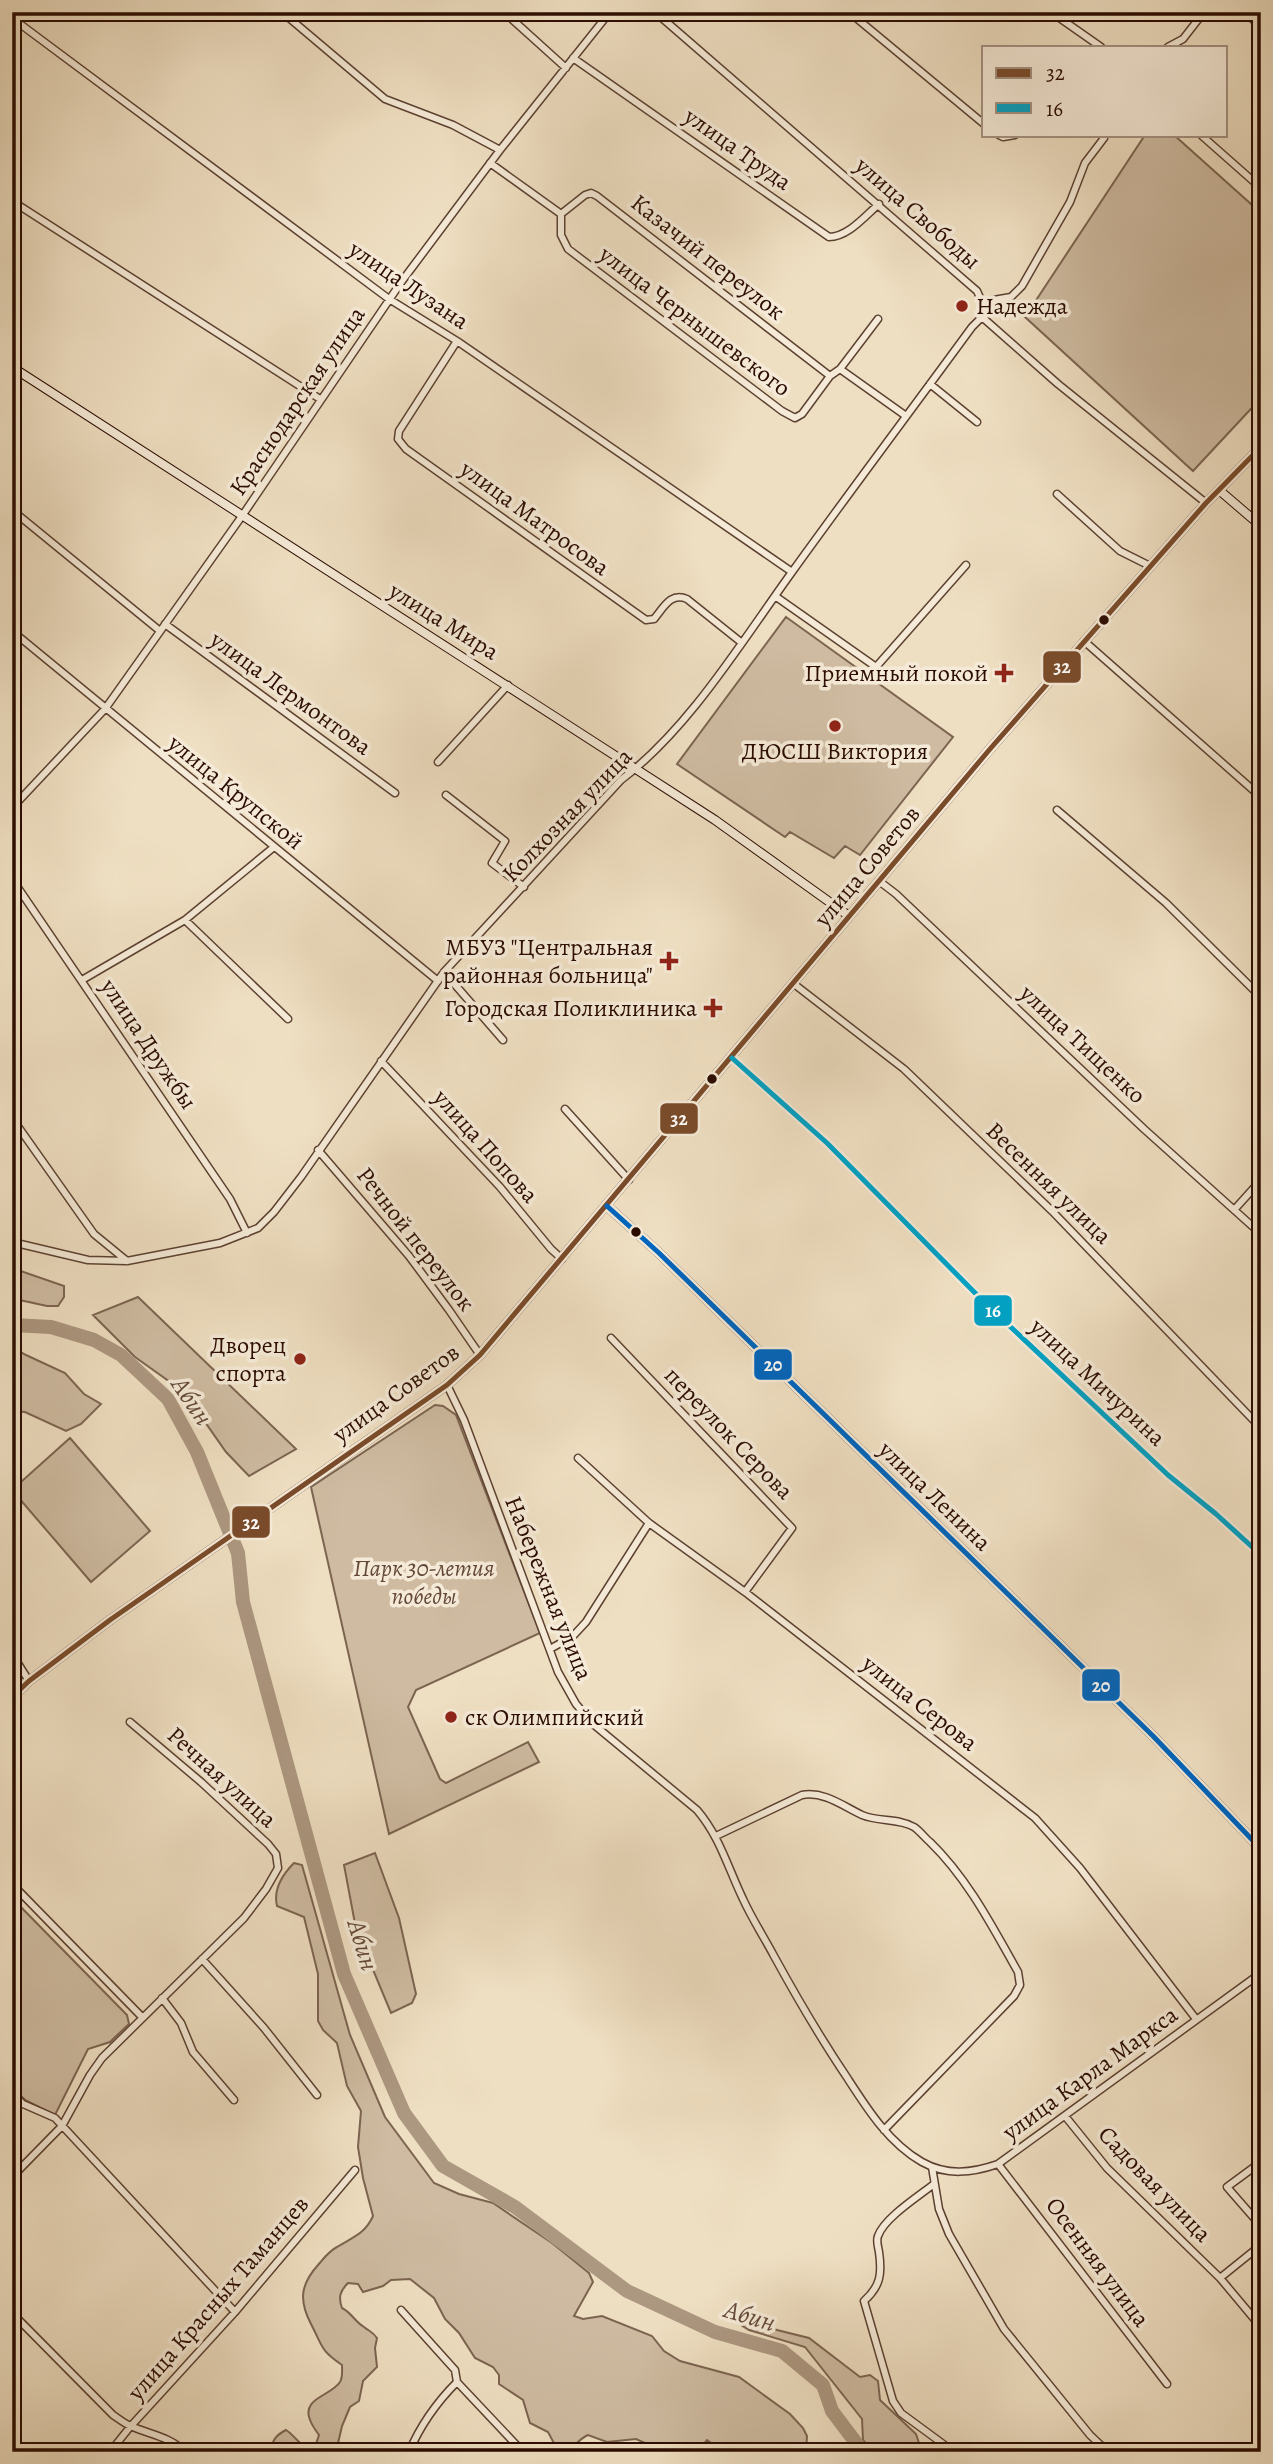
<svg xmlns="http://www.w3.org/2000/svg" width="1273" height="2464" font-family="Alegreya,serif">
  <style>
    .green { fill: #cebba1; stroke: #7c6451; stroke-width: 2 }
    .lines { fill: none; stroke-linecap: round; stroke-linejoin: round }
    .river { stroke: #ac9780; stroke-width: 14 }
    .street-casing { stroke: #5c4131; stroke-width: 9 }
    .secondary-casing { stroke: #2b0c01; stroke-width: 10 }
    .street { stroke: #f5ead7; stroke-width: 6 }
    .secondary { stroke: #f5ead7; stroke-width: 8 }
    .bus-1-casing { stroke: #f5ead7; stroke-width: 10 }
    .bus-2-casing { stroke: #f5ead7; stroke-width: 10 }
    .bus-3-casing { stroke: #f5ead7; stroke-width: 10 }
    .bus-1 { stroke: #7a4b2a; stroke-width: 5 }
    .bus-2 { stroke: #02a1c4; stroke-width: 5 }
    .bus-3 { stroke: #0065bd; stroke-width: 5 }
    .poi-dot { fill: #8f2418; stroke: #f5ead7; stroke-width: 2.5 }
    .bus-dot { fill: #2b0c01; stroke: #f5ead7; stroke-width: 2.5 }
    .labels { text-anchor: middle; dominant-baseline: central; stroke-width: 7; stroke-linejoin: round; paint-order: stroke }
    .street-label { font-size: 24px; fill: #2b0c01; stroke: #f5ead7 }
    .poi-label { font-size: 24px; fill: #2b0c01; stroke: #f5ead7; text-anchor: end }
    .park-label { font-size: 24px; font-style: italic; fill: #644939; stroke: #f5ead7 }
    .water-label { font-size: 26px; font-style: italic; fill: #654b3a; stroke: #f5ead7 }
    .line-badge { stroke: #f5ead7; stroke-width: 2.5 }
    .badge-label { font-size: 19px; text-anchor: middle; font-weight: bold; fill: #fff }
  </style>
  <rect width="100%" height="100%" fill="#efdfc2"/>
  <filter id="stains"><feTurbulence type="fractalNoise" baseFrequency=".00286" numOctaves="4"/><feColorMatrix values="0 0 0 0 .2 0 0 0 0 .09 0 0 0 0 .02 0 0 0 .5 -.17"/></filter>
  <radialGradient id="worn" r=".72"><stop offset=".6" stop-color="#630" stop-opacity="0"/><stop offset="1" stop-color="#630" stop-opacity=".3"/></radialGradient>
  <path class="green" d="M1145,135H1174L1261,213V398L1193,471L1025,317Z
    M786,617L953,737L860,855L845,846L834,858L790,832L785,837L677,764Z
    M12,1268L64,1286V1297L58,1306H47L15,1299L12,1296Z
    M138,1297L296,1449L249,1476L226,1452L184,1392L135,1357L93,1315Z
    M12,1347L26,1355L65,1373L84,1394L101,1404L81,1424L66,1431L25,1412L12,1411Z
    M435,1405L443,1406L456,1415L540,1633L416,1690L408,1707L440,1779L446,1783L528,1742L539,1762L389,1834L311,1487Z
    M70,1438L150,1531L91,1582L12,1490Z
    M375,1853L399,1918L416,1994L412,2003L391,2013L356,1929L344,1865Z
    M294,1863L302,1865L350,2035L385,2117L434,2183L459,2194L493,2203L552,2243L589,2273L593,2282L574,2316L583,2319L602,2316L652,2336L664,2351L680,2361L739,2377L790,2414L803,2428L807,2436L806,2452H775L761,2443L751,2444L745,2452H724L707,2440L701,2447L704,2452H688L677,2447L668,2449L645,2443L636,2439L607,2442L588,2435C579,2439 575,2446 567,2452L557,2449L548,2432L530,2423L523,2400L499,2384V2375L493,2367L475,2358L459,2333L445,2319L434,2298L410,2279L391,2280L383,2286L363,2292L358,2284L348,2283C340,2291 338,2297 342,2308C352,2313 355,2322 364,2327C370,2332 372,2331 377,2338L375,2348L377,2367L363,2381L359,2401L350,2407L342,2426L336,2452H271C272,2440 276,2435 286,2430C294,2435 298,2443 307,2448L316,2444L319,2435C316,2431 312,2425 310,2420C301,2398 331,2396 340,2382C343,2377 342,2371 342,2365C320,2350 323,2347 311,2324C299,2301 300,2285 318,2265C324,2258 329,2251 337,2247C353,2237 365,2234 373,2216L363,2178L358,2147L361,2111L347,2086L337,2043L323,2030L318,2021V1974L304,1917L277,1906C273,1889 282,1875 294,1863Z
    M12,1898L127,2015L129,2024L110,2042L88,2049L55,2115L25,2100L12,2087Z
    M751,2314L765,2327L809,2338L860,2377L870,2375L878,2381L880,2400L916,2434L922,2452H873L863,2440L862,2419L805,2347L749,2330L741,2325L742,2316Z"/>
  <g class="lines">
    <path class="river" d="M12,1325L51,1327L94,1340L121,1355L168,1399L197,1452L238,1553L243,1602L344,1974L404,2113L443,2166L515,2207L627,2291L715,2332L782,2351L823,2385L832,2411L863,2452"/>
    <defs>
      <path id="street" d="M282,12L385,99L453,125L500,150
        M504,12L566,68
        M655,12L977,291L982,302V317L1058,384L1206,503
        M849,12L984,124
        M1051,12L1101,47
        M1245,12L1261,27
        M12,18L389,299L457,341L792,572
        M1168,47L1183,39L1204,12
        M573,58L829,237C848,237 865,216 879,204
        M999,135L1003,137L1015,135
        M1201,135L1261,188
        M490,163L561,214
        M12,201L320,399
        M561,214V235L568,249L782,411L795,418L802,414L830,376L840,369L878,319
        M561,214L585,195L591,193L597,196L830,376
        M982,302L1011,297L1022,286L1070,202L1085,163L1104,138
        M457,341L399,431L398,439L406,449L646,620L654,619C664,607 671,592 687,599L742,643
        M840,369L906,416
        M930,384L977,422
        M1057,494L1120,551L1150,566
        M12,510L160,631
        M775,596L876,667L966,565
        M165,624L395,793
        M12,631L438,981
        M1084,641L1261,797
        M438,762L508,685
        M446,795L505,841L492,863L524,887
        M12,808L105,709L242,516L402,281L500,150L610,12
        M1057,810L1166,903L1261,997
        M12,879L230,1199L247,1233
        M879,881L896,894L1144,1129L1261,1234
        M185,920L288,1019
        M444,972L503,1040
        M82,980L185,920L274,847
        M794,984L904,1069L1052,1211L1261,1428
        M732,1058L827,1143L983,1301L1168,1475L1216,1514L1261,1555
        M381,1061L500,1187L551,1249L562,1259
        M565,1109L629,1180
        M12,1118L94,1234L127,1261
        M318,1150L409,1256L449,1310L480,1355
        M1234,1210L1261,1180
        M12,1242L88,1260L127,1261L220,1243L258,1228L274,1212L301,1177L444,972L621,780C689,729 742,641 792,572C851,490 912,409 972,327L982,317
        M611,1338L792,1528L745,1592
        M447,1385L464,1420L558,1672L576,1704L593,1724L697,1810C720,1837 728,1868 743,1899C752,1919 764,1937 774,1956C797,1998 821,2039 848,2079C868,2110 889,2143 922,2162C947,2176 972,2173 998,2164L1261,1973
        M578,1458L649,1523L745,1592L1035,1818L1080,1868L1196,2019
        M550,1649L573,1636L586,1622L649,1523
        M12,1654L29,1681
        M716,1836L802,1795C824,1791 843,1806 862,1815C878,1822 899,1818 914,1827C920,1831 925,1838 930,1842C968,1879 992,1926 1018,1972L1020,1985L1014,1996L884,2130
        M12,1884L142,2017
        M202,1959L264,2028L317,2095
        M162,1998L181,2023L193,2052L234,2100
        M12,2093L23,2104L55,2118L235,2312
        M1065,2116L1107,2168L1220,2278L1256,2321
        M1261,2162L1227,2187L1261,2226
        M998,2164L1167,2384
        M932,2167L939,2209L949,2234L1004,2329L1090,2435L1108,2452
        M12,2177L62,2126L90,2075L102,2058L244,1918L266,1889L278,1868L276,1854L268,1844L201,1782L130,1722
        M934,2184C919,2196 884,2218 878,2236C876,2241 878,2246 879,2252C882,2273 881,2286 864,2301L893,2401L901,2413L954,2452
        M1220,2278L1261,2245
        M401,2310L455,2370L457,2382
        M12,2313L113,2415C119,2419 126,2425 133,2427C152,2435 170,2437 185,2452
        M457,2382L523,2452
        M110,2452L130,2427L235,2312L355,2170
        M409,2452C421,2424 436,2403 457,2382"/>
      <path id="secondary" d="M12,367L715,820L849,916
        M1219,490L1261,526
        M607,1206L659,1253L1153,1736L1261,1849
        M12,1697L29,1681L110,1620L447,1385L480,1355L990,749L1206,503L1261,447"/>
    </defs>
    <use href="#street" class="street-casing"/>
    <use href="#secondary" class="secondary-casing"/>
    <use href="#street" class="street"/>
    <use href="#secondary" class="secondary"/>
    <defs>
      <path id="bus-1" d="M12,1697L29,1681L110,1620L447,1385L480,1355L990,749L1206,503L1261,447"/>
      <path id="bus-2" d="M732,1058L827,1143L983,1301L1168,1475L1216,1514L1261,1555"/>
      <path id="bus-3" d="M607,1206L659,1253L1153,1736L1261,1849"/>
    </defs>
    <use href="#bus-1" class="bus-1-casing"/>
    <use href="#bus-2" class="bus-2-casing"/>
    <use href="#bus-3" class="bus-3-casing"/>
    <use href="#bus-1" class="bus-1"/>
    <use href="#bus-2" class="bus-2"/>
    <use href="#bus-3" class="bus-3"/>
  </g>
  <g class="poi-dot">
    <circle cx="962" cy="306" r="7"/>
    <path d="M1000.5 662.5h7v7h7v7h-7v7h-7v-7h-7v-7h7z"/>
    <circle cx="835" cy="726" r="7"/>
    <path d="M665.5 950.5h7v7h7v7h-7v7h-7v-7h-7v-7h7z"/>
    <path d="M709.5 997.5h7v7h7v7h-7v7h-7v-7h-7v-7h7z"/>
    <circle cx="300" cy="1359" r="7"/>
    <circle cx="451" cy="1717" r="7"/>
  </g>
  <g class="bus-dot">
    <circle cx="1104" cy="620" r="6"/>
    <circle cx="712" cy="1079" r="6"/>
    <circle cx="636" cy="1232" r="6"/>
  </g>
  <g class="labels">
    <g class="street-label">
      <text transform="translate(738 149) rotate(35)">улица Труда</text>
      <text transform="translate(918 213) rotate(41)">улица Свободы</text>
      <text transform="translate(708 257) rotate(38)">Казачий переулок</text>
      <text transform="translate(409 285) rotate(34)">улица Лузана</text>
      <text transform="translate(695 321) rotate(37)">улица Чернышевского</text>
      <text transform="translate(297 401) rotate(-56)">Краснодарская улица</text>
      <text transform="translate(535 518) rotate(36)">улица Матросова</text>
      <text transform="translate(444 621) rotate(32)">улица Мира</text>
      <text transform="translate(291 693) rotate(36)">улица Лермонтова</text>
      <text transform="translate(236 792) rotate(39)">улица Крупской</text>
      <text transform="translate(567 815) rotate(-46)">Колхозная улица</text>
      <text transform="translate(867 866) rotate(-50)">улица Советов</text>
      <text transform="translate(149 1044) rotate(56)">улица Дружбы</text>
      <text transform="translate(1083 1044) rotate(43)">улица Тищенко</text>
      <text transform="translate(486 1146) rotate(48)">улица Попова</text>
      <text transform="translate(1049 1183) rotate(44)">Весенняя улица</text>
      <text transform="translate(416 1239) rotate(52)">Речной переулок</text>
      <text transform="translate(1098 1382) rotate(43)">улица Мичурина</text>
      <text transform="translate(396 1393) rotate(-36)">улица Советов</text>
      <text transform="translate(729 1433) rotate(46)">переулок Серова</text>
      <text transform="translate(935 1496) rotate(44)">улица Ленина</text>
      <text transform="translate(549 1588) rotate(68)">Набережная улица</text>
      <text transform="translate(920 1703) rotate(38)">улица Серова</text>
      <text transform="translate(222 1777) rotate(42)">Речная улица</text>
      <text transform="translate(1090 2073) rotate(-36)">улица Карла Маркса</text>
      <text transform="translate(1155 2184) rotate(46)">Садовая улица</text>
      <text transform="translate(1098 2262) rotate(53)">Осенняя улица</text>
      <text transform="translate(218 2298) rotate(-49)">улица Красных Таманцев</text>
    </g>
    <g class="poi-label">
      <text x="976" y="306" text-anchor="start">Надежда</text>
      <text x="988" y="673">Приемный покой</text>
      <text x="835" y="751" text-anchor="middle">ДЮСШ Виктория</text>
      <text x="653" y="947">МБУЗ "Центральная<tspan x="653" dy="28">районная больница"</tspan></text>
      <text x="697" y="1008">Городская Поликлиника</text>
      <text x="286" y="1345">Дворец<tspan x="286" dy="28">спорта</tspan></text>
      <text x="465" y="1717" text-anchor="start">ск Олимпийский</text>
    </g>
    <g class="park-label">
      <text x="424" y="1568">Парк 30-летия<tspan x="424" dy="28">победы</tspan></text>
    </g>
    <g class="water-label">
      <text transform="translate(192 1401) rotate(56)">Абин</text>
      <text transform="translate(363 1945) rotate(73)">Абин</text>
      <text transform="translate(750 2316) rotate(17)">Абин</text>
    </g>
  </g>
  <g class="line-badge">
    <rect x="1042" y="650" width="40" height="34" rx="7" fill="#7a4b2a"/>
    <rect x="659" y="1102" width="40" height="33" rx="7" fill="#7a4b2a"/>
    <rect x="973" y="1294" width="40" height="33" rx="7" fill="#02a1c4"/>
    <rect x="753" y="1348" width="40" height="33" rx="7" fill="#0065bd"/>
    <rect x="231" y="1505" width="40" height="34" rx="7" fill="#7a4b2a"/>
    <rect x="1081" y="1668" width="40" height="34" rx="7" fill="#0065bd"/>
  </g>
  <g class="badge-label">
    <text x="1062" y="673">32</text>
    <text x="679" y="1125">32</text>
    <text x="993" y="1317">16</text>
    <text x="773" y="1371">20</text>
    <text x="251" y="1529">32</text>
    <text x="1101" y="1692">20</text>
  </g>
  <rect width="1273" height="2464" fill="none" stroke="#efdfc2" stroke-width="42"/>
  <rect x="14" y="14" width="1245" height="2436" fill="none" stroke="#2b0c01" stroke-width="3.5"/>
  <rect x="21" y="21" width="1231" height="2422" fill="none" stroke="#2b0c01" stroke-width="2"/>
  <rect x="982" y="46" width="245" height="91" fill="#f5ead7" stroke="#a49181" stroke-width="2"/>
  <rect x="996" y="68" width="35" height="10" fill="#7a4b2a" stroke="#a49181" stroke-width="2"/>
  <text x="1046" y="80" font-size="21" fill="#2b0c01">32</text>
  <rect x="996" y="103" width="35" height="10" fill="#02a1c4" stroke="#a49181" stroke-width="2"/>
  <text x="1046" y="116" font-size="21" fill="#2b0c01">16</text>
  <rect width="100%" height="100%" filter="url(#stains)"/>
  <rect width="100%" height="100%" fill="url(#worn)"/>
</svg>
